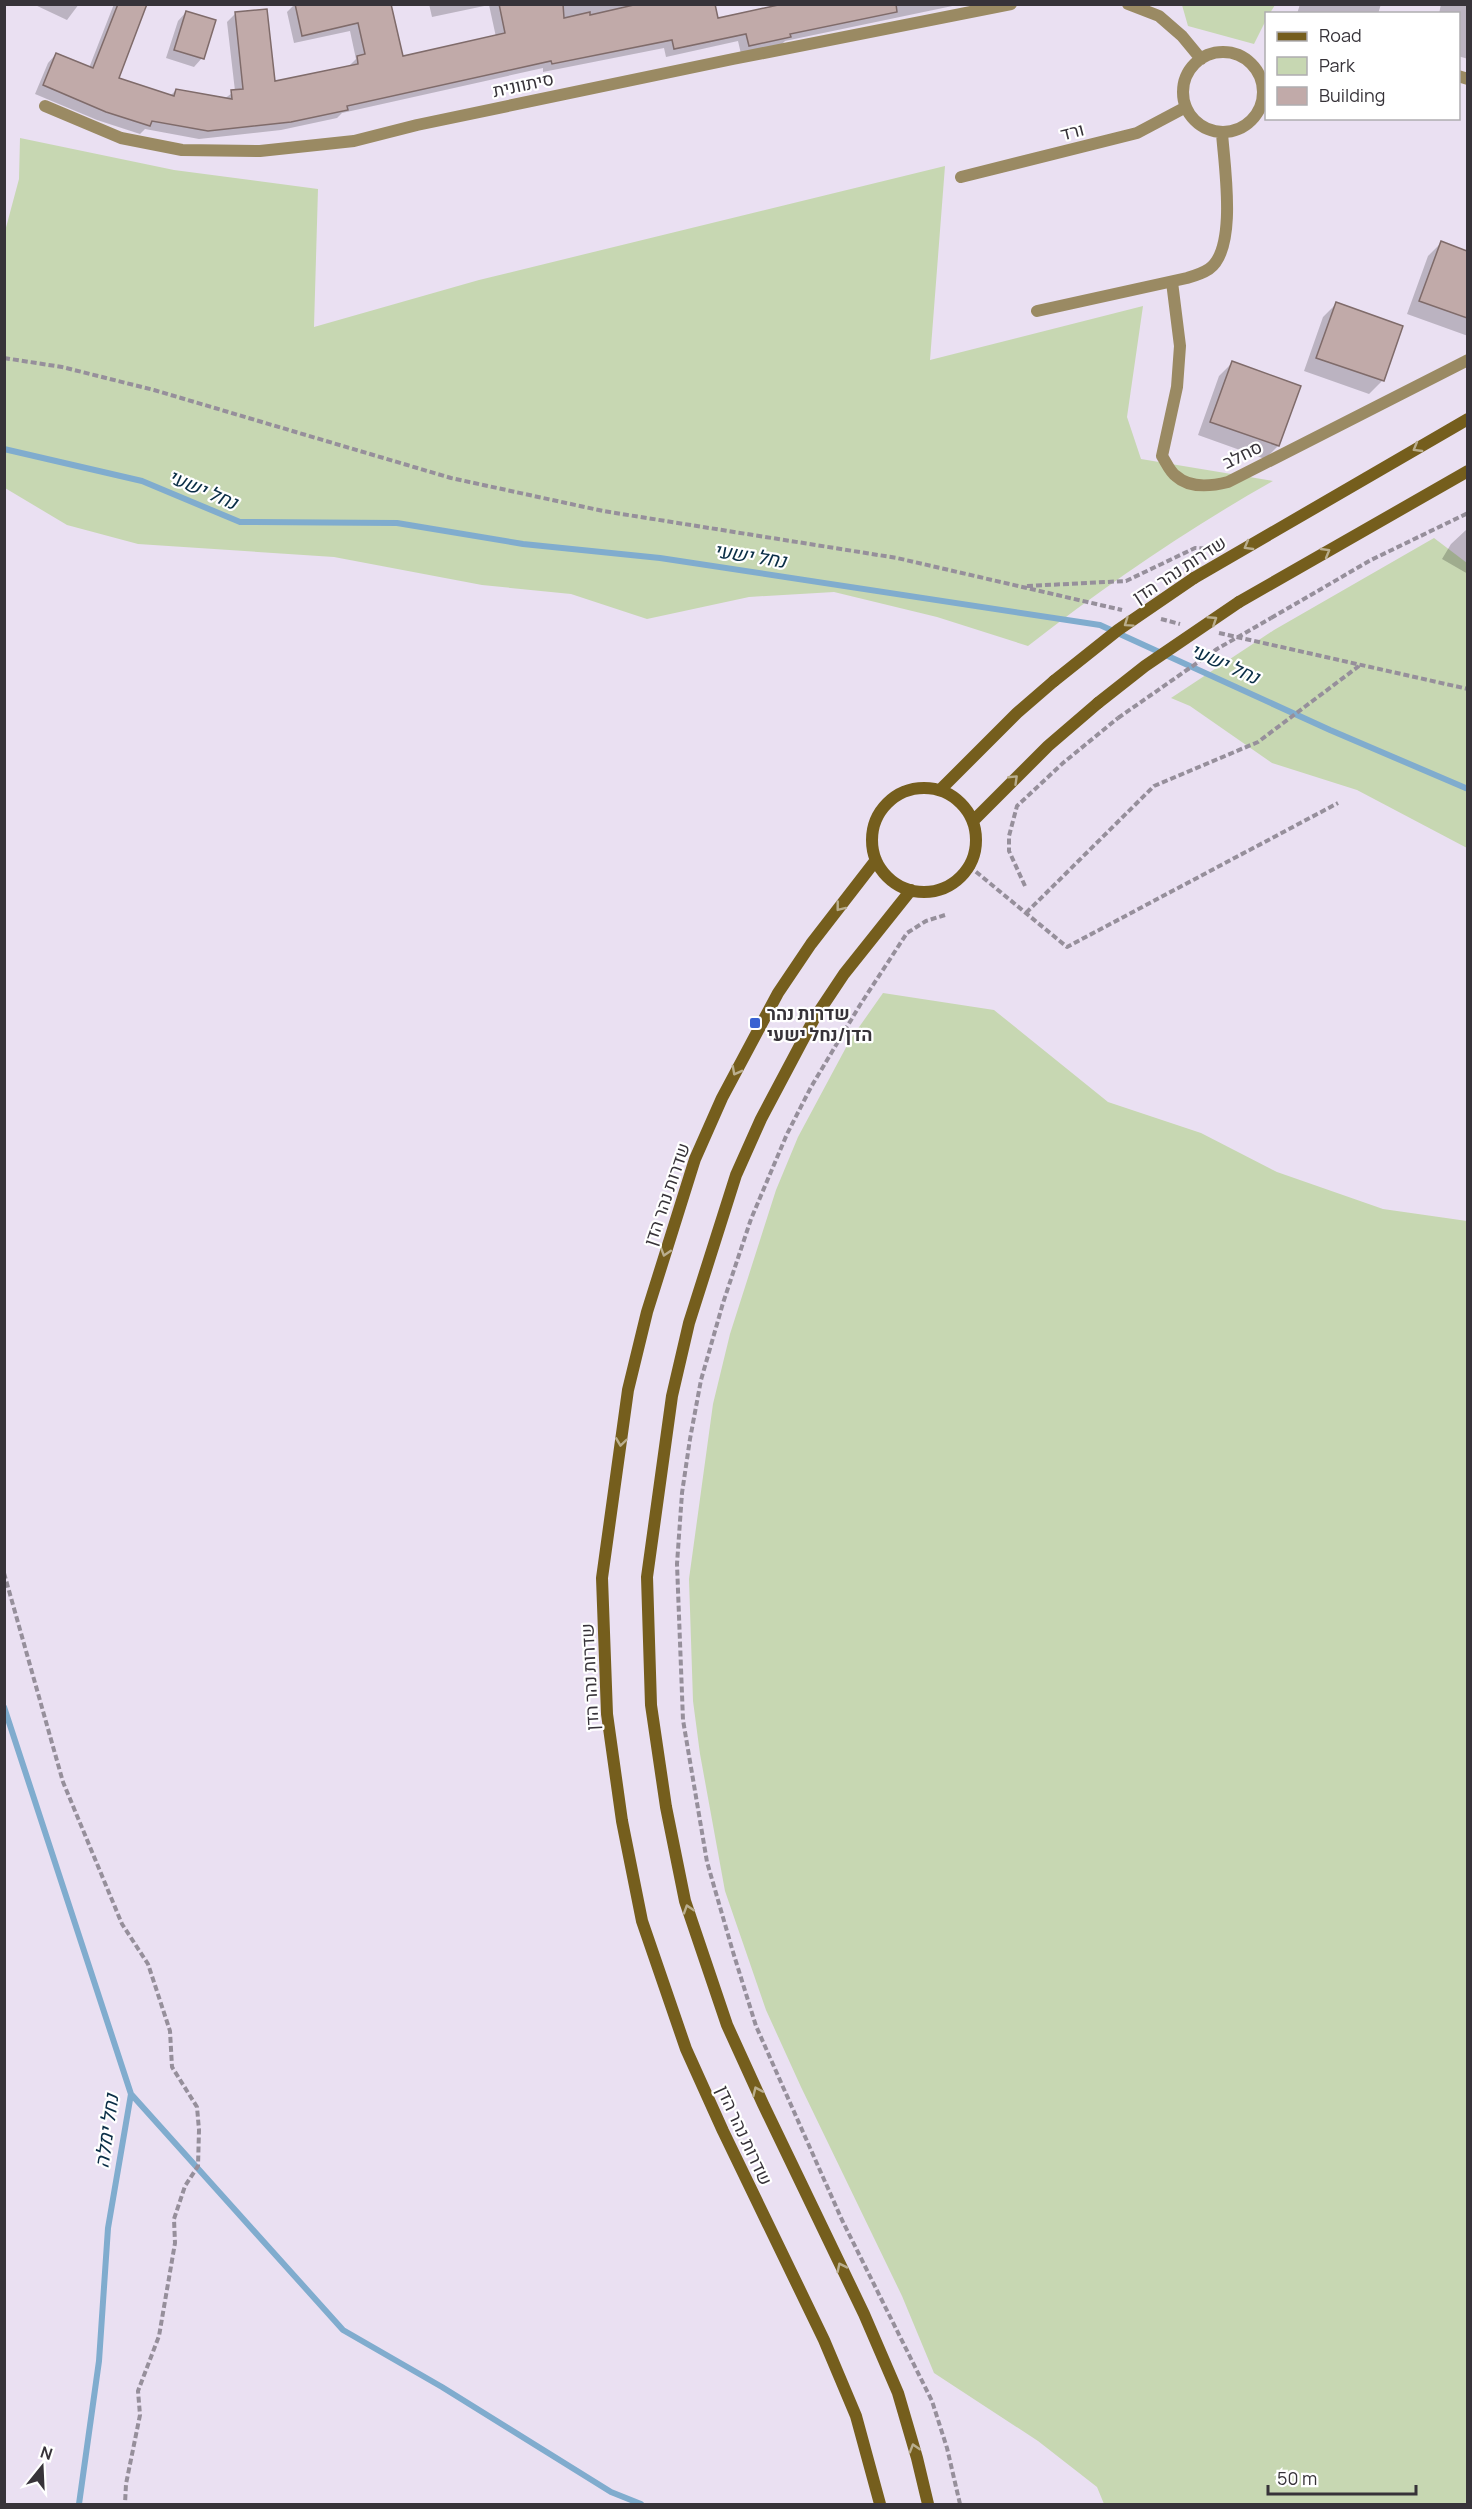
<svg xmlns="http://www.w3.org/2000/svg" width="1472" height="2509" font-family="Manrope,Heebo,sans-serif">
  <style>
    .green { fill: #c7d7b2 }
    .shadow { fill: #0003 }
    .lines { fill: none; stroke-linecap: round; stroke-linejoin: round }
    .stream { stroke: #80acce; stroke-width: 6 }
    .building { fill: #c1aaa9; stroke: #7f6b6a; stroke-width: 1.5 }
    .path { stroke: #968f9b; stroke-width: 4; stroke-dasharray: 6 3; stroke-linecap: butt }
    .street { stroke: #9a8a63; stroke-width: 12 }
    .secondary { stroke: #755e1d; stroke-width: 12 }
    .path-bridge { stroke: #968f9b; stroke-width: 4; stroke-dasharray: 6 3; stroke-linecap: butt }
    .secondary-bridge { stroke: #755e1d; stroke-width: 12 }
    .oneway { stroke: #baae8e }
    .poi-dot { fill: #3961d2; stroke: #fff; stroke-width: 2 }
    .labels { text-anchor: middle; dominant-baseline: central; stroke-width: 4.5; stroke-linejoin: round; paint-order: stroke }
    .street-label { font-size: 18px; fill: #373339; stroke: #fff }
    .poi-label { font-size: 18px; font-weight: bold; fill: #373339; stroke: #fff; text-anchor: start }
    .water-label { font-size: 20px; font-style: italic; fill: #0a2e46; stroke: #fff }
  </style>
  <rect width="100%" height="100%" fill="#eae0f2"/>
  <path class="green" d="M1182,5V4L1275,5L1270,13L1266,14V20L1254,44L1188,26Z
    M20,138L174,170L318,189L314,327L479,280L945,166L930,360L1143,306L1127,417L1141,459L1273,481C1186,530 1106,585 1028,646L937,617L834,592L749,597L647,619L571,594L482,585L334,557L138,544L67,525L5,488L4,235L19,179Z
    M1434,538L1467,563V848L1357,790L1272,763L1190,706L1171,698L1274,630Z
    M883,993L994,1010L1108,1102L1201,1133L1277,1172L1383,1209L1467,1221V2504H1104L1097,2487L1038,2441L934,2373L902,2296L801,2087L766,2010L725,1891L700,1754L693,1701L689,1579L713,1404L730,1334L776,1190L798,1137L850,1040Z"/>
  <path class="shadow" d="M33,4H79L67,20Z
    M114,4H144L117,79L170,96L176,90L224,99L235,91L227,22L235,14L273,83L349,66L356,59L350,31L294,43L287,12L295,4H390L402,58L496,37L489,5L432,17L429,4H644L717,20L791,4H962L785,41L781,45L741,54L738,41L666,57L664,48L543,72V68L342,113L337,118L281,130L199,139L145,129L140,134L97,120L35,94L48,63L56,54L89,68Z
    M1300,4H1381L1378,14H1297Z
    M1441,4H1468V59L1458,56V14H1439Z
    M186,12L202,58L194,67L166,58L178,21Z
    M1441,243L1468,252V336L1407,314L1428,256Z
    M1336,304L1401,327L1382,381L1369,394L1304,371L1323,317Z
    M1232,363L1299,387L1278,446L1265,459L1198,435L1219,376Z
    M1466,530L1468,531V574L1442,559L1451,544Z"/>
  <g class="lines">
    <path class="stream" d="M4,449L142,481L240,522L397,523L523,544L660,558L1100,625L1330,730L1468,789
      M4,1707L131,2094L108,2228L99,2361L79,2504
      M131,2094L343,2330L442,2387L611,2492L641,2504"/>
  </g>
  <path class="building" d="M118,4H147L119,78L174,96L176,89L232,99L231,90L243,89L235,12L267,9L275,81L358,64L357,56L365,54L358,23L302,36L295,4H391L403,56L505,33L499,4H563L564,18L590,12V15L638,4H715L718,18L783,4H896L897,12L790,34L791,37L749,46L746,34L674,49L672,40L552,64L551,61L347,106L348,110L291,122L208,131L152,121L150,126L106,112L43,85L56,53L93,68Z
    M186,11L216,20L204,59L174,50Z
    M1441,241L1467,251V318L1419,301Z
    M1336,302L1403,326L1384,381L1316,358Z
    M1232,361L1301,386L1279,446L1210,422Z"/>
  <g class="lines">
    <path class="path" d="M4,358L62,367L154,390L451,478L603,511L897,558L1122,610
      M1027,586L1126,581L1195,548L1213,549
      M1271,618L1371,560L1468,513
      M1161,619L1180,624
      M1219,633L1468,689
      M969,866L1067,947L1338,803
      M1025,886L1009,851V836L1017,806L1063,763L1118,718
      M1026,913L1154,786L1258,742L1359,666
      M945,915L926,921L907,933L860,1005L811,1087L787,1134L751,1219L723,1303L701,1380L690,1439L682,1493L677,1564L683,1720L707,1862L733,1952L756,2026L842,2220L932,2401L947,2448L960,2504
      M4,1573L63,1782L122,1924L148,1964L170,2031L172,2067L197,2107L199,2130L198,2166L185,2186L174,2219L175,2243L159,2336L138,2391L140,2415L126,2484L125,2504"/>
    <path class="street" d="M1128,4L1159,16L1182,36L1201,59
      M1183 92a40 40 0 1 1 80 0a40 40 0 1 1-80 0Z
      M1458,76L1468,79
      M45,106L121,138L182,150L260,151L354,141L417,125L733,59L1011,4
      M961,177L1137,133L1186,107
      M1172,282L1180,346L1177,387L1162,456C1166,462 1170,472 1176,476C1190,489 1212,486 1228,482L1468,360
      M1037,311L1187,278C1194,276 1203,273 1209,269C1238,249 1224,164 1222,133"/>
    <path class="secondary" d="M1194,578L1468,419
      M1239,602L1468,471
      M872 840a52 52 0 1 1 104 0a52 52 0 1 1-104 0Z
      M940,790L1017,713L1054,681
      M973,821L1048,746L1098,703
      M876,860L811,944L778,993L722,1098L695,1159L647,1312L628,1390L602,1578L607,1714L622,1821L642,1921L686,2049L723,2131L824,2340L856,2416L880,2504
      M911,890L844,974L814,1019L761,1119L736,1175L689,1323L672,1396L647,1577L651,1705L666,1807L685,1901L727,2025L763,2104L864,2314L898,2393L917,2458L928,2504"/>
    <path class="path-bridge" d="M1118,718L1217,649L1271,618"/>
    <path class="secondary-bridge" d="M1054,681L1118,630L1194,578
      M1098,703L1145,666L1239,602"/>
  </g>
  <defs><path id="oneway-chevron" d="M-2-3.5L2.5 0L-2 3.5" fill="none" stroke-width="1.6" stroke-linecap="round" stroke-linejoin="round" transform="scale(1.5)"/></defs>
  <g class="oneway">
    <use href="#oneway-chevron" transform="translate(1417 448) rotate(150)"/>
    <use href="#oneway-chevron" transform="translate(1248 546) rotate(150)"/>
    <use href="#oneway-chevron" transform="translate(1326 552) rotate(-30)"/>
    <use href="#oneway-chevron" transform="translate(1213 620) rotate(-33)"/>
    <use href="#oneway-chevron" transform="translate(1128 623) rotate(145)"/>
    <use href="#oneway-chevron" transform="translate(1014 779) rotate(-44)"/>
    <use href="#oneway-chevron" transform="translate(840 907) rotate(128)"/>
    <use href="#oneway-chevron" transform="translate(736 1071) rotate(118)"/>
    <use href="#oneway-chevron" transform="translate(665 1252) rotate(107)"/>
    <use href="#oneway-chevron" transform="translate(621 1442) rotate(98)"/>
    <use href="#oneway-chevron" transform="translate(688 1909) rotate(-108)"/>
    <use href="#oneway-chevron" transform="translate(757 2091) rotate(-114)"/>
    <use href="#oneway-chevron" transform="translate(841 2267) rotate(-116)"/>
    <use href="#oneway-chevron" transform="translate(914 2448) rotate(-107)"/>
  </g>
  <rect class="poi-dot" x="749" y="1017" width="12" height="12" rx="3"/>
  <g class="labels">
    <g class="street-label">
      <text transform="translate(523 84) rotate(-12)">סיתוונית</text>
      <text transform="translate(1072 131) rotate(-14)">ורד</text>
      <text transform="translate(1242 454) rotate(-26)">סחלב</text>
      <text transform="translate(1179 569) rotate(-33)">שדרות נהר הדן</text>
      <text transform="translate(666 1194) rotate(-71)">שדרות נהר הדן</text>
      <text transform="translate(589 1677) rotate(-93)">שדרות נהר הדן</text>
      <text transform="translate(745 2135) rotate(65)">שדרות נהר הדן</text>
    </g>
    <g class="poi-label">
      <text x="767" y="1013">שדרות נהר<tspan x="767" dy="21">הדן/נחל ישעי</tspan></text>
    </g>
    <g class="water-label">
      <text transform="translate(203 489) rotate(23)">נחל ישעי</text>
      <text transform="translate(750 555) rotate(9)">נחל ישעי</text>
      <text transform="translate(1225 663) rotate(24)">נחל ישעי</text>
      <text transform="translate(106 2131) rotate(-82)">נחל ימלה</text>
    </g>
  </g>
  <rect width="1472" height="2509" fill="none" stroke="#373339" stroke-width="12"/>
  <rect x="1265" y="12" width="195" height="108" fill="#ffffff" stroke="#afadb0" stroke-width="1.5"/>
  <rect x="1277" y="32" width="30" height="9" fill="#755e1d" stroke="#afadb0" stroke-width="1.5"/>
  <text x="1319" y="42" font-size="18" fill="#373339">Road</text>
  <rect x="1277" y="57" width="30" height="18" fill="#c7d7b2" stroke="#afadb0" stroke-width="1.5"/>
  <text x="1319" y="72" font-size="18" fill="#373339">Park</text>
  <rect x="1277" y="87" width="30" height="18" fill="#c1aaa9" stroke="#afadb0" stroke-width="1.5"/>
  <text x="1319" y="102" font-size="18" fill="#373339">Building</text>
  <g transform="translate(42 2467) rotate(18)" stroke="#ffffff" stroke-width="4.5" paint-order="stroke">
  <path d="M0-4.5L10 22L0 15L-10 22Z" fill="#373339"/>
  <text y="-9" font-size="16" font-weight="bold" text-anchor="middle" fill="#373339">N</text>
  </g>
  <path d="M1268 2485v9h148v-9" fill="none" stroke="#373339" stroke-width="3"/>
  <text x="1277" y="2485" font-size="18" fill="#373339" stroke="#ffffff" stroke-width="4.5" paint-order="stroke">50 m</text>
</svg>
